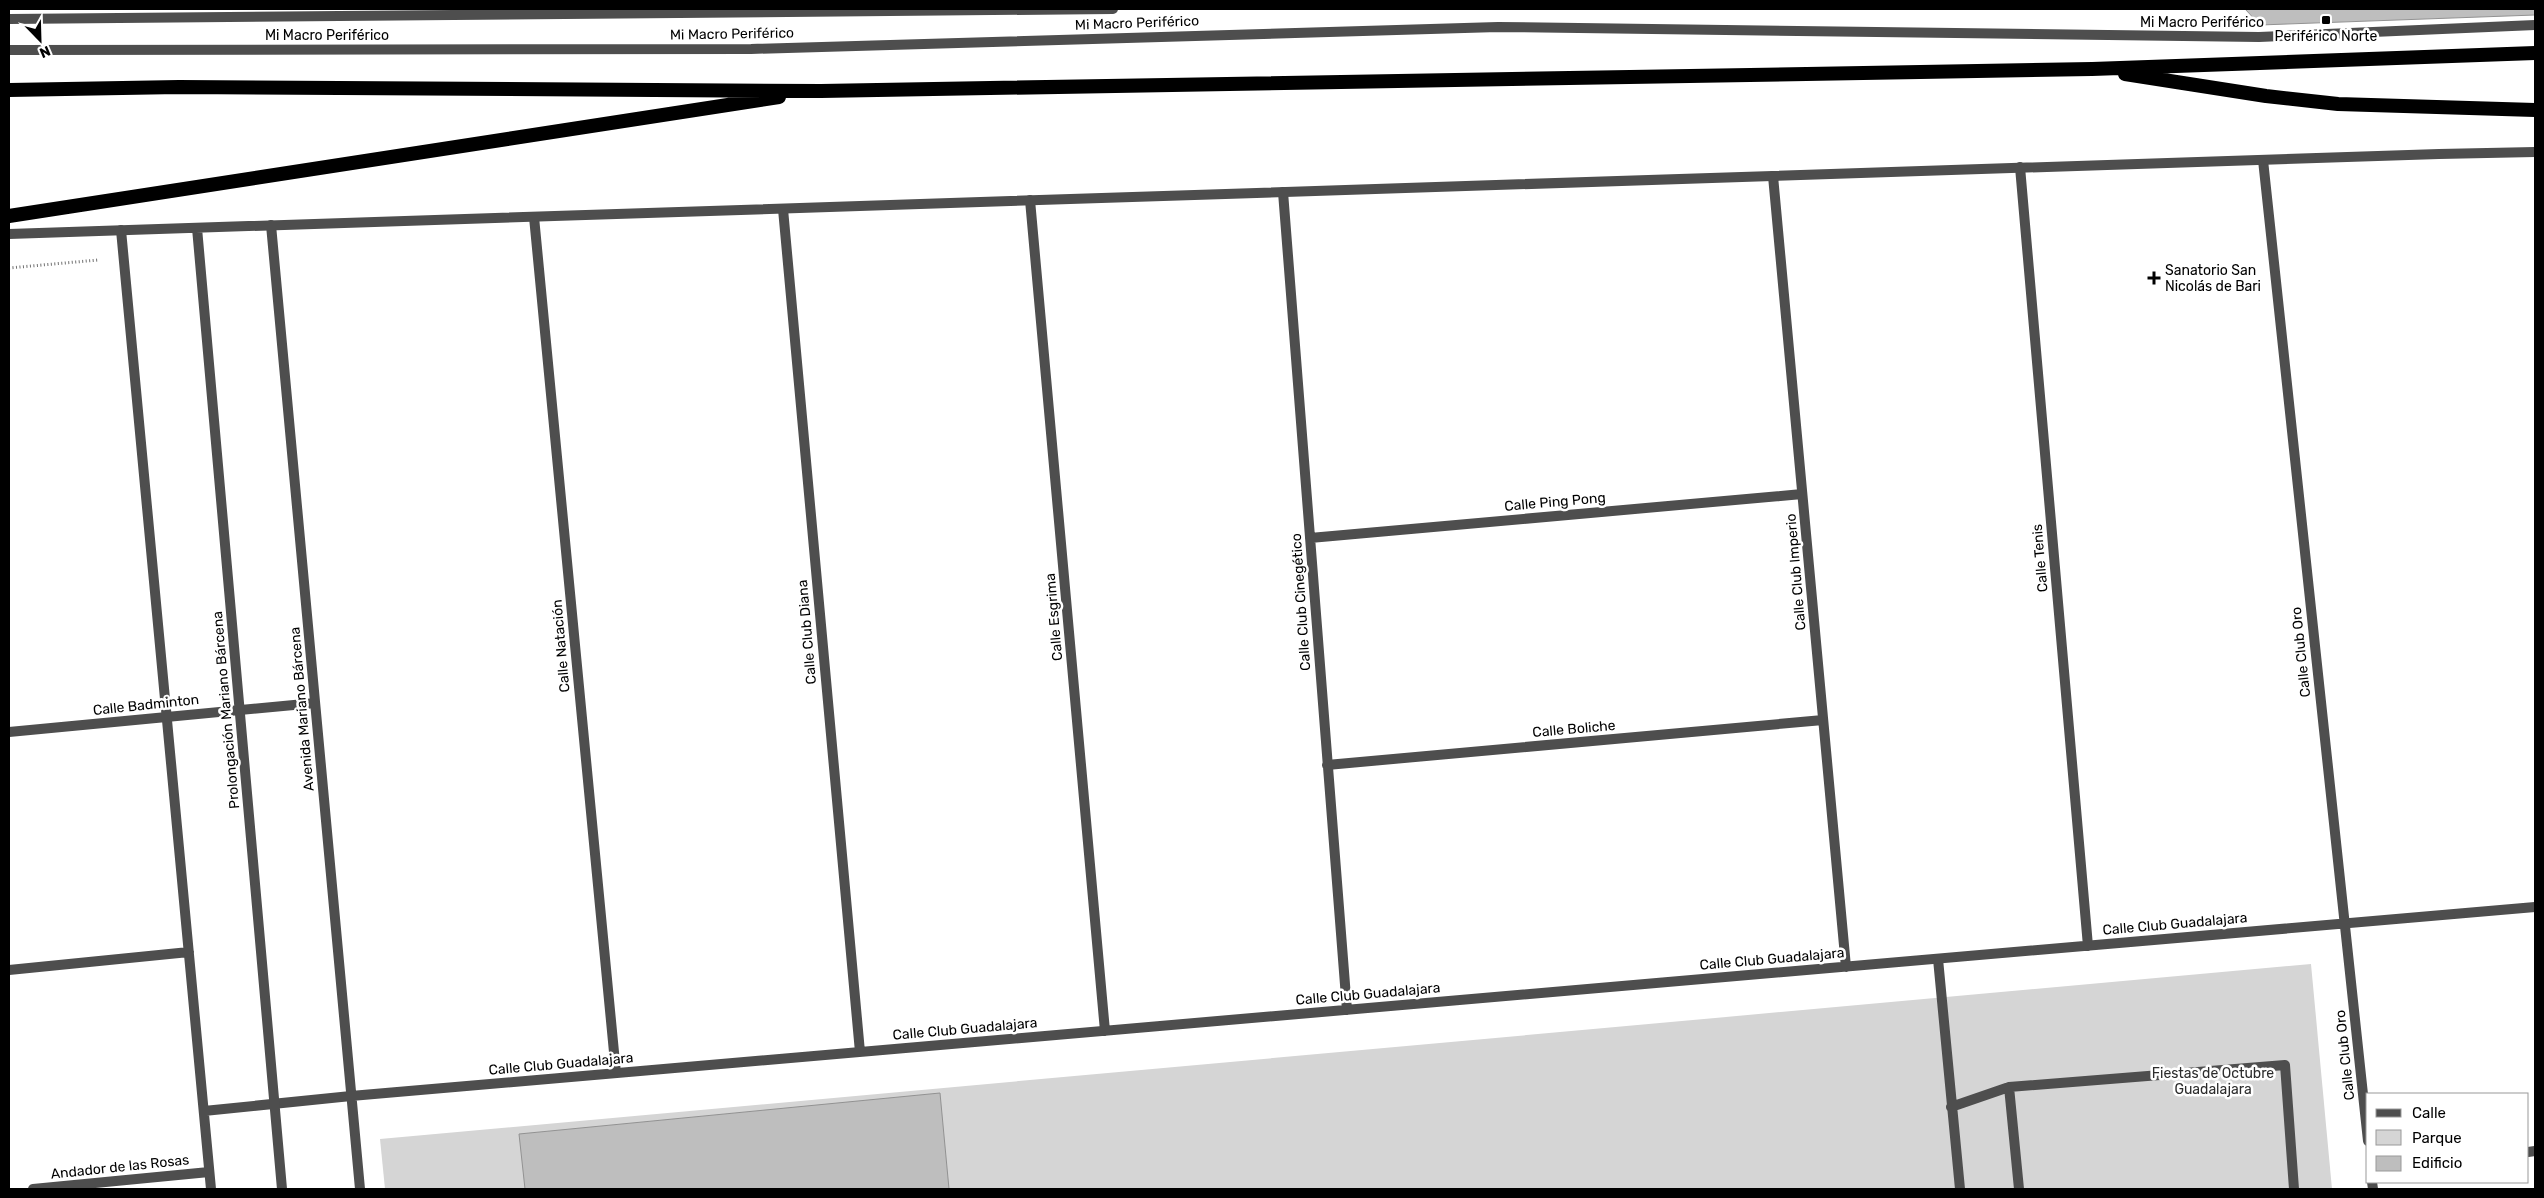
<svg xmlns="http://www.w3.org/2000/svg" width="2544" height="1198" font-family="Rubik,sans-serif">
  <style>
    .green { fill: #d5d5d5 }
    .building { fill: #bebebe; stroke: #929292 }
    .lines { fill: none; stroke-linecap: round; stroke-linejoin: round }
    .path { stroke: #707070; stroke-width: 3; stroke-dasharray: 1 2.5; stroke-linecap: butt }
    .service { stroke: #4e4e4e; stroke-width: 10 }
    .minor { stroke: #4e4e4e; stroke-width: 10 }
    .tertiary { stroke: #4e4e4e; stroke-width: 10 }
    .trunk { stroke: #000; stroke-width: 14 }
    .poi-dot { fill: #000; stroke: #fff; stroke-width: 2 }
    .labels { text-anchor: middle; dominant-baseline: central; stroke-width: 5; stroke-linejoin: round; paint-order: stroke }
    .street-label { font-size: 14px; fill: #000; stroke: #fff }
    .poi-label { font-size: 14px; fill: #000; stroke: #fff }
    .park-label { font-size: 14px; fill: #2c2c2c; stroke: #fff }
  </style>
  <rect width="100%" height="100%" fill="#fff"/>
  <path class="green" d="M2311,964L2332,1189H385L380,1139Z"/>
  <path class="building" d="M2245,9H2535V15L2260,25Z
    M940,1093L949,1189H525L519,1134Z"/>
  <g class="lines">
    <path class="path" d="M9,268L98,260"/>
    <path class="service" d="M9,19L1113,9
      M9,50L751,49L1498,27L2259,37L2535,25
      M1938,959L1960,1189
      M2009,1087L2019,1189
      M1951,1107L2009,1087L2285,1065L2294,1189"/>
    <path class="minor" d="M2263,160L2368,1141
      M2020,167L2088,946
      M1773,176L1846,967
      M1283,192L1347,1010
      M1030,200L1105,1031
      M783,209L860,1052
      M534,217L616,1073
      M271,225L360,1189
      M121,230L211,1189
      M1310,538L1802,494
      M9,732L315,703
      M1327,765L1823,720
      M9,970L189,952
      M204,1111L351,1096L2535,907
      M2528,1152L2535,1151
      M2372,1182L2373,1189
      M33,1189L209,1172"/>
    <path class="tertiary" d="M197,228L282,1189
      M9,234L2439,154L2535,152"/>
    <path class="trunk" d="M2125,74L2266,96L2338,104L2535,110
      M9,90L179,87L821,91L2092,69L2535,53
      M9,216L779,97"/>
  </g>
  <g class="poi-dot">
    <rect x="2321" y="15" width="10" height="10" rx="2.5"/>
    <path d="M2151.5 270.5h5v5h5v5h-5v5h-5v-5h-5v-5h5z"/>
  </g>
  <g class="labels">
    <g class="street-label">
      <text x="2202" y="22">Mi Macro Periférico</text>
      <text transform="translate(1137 23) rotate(-2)">Mi Macro Periférico</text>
      <text transform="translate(732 34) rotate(-1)">Mi Macro Periférico</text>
      <text x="327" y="35">Mi Macro Periférico</text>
      <text transform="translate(1555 502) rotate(-5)">Calle Ping Pong</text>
      <text transform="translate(2040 558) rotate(-95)">Calle Tenis</text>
      <text transform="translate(1796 572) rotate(-95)">Calle Club Imperio</text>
      <text transform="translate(1301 602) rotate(-94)">Calle Club Cinegético</text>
      <text transform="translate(1054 617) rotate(-95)">Calle Esgrima</text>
      <text transform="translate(807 632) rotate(-95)">Calle Club Diana</text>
      <text transform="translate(561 646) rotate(-95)">Calle Natación</text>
      <text transform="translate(2301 652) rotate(-96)">Calle Club Oro</text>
      <text transform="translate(146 705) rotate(-6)">Calle Badminton</text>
      <text transform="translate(302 709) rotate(-95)">Avenida Mariano Bárcena</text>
      <text transform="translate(226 710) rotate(-95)">Prolongación Mariano Bárcena</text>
      <text transform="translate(1574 729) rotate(-5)">Calle Boliche</text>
      <text transform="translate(2175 924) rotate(-5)">Calle Club Guadalajara</text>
      <text transform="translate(1772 959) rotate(-5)">Calle Club Guadalajara</text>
      <text transform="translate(1368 994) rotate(-5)">Calle Club Guadalajara</text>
      <text transform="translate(965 1029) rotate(-5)">Calle Club Guadalajara</text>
      <text transform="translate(2345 1055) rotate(-96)">Calle Club Oro</text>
      <text transform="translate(561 1064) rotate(-5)">Calle Club Guadalajara</text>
      <text transform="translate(120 1167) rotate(-6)">Andador de las Rosas</text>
    </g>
    <g class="poi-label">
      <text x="2326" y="36">Periférico Norte</text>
      <text x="2165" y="270" text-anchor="start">Sanatorio San<tspan x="2165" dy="16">Nicolás de Bari</tspan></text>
    </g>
    <g class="park-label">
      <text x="2213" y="1073">Fiestas de Octubre<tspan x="2213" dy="16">Guadalajara</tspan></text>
    </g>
  </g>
  <rect width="2544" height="1198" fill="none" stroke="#000000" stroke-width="20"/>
  <rect x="2366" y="1093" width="162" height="90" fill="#ffffff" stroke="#999999"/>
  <rect x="2376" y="1109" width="25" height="8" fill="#4e4e4e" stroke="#999999"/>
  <text x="2412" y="1118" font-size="15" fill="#000000">Calle</text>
  <rect x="2376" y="1130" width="25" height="15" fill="#d5d5d5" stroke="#999999"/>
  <text x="2412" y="1143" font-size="15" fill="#000000">Parque</text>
  <rect x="2376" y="1156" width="25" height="15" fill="#bebebe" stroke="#999999"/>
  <text x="2412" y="1168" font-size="15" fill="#000000">Edificio</text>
  <g transform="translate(40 40) rotate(157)" stroke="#ffffff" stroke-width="4" paint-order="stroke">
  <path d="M0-4L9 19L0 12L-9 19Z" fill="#000000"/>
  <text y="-8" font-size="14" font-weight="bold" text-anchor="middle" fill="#000000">N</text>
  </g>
</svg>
